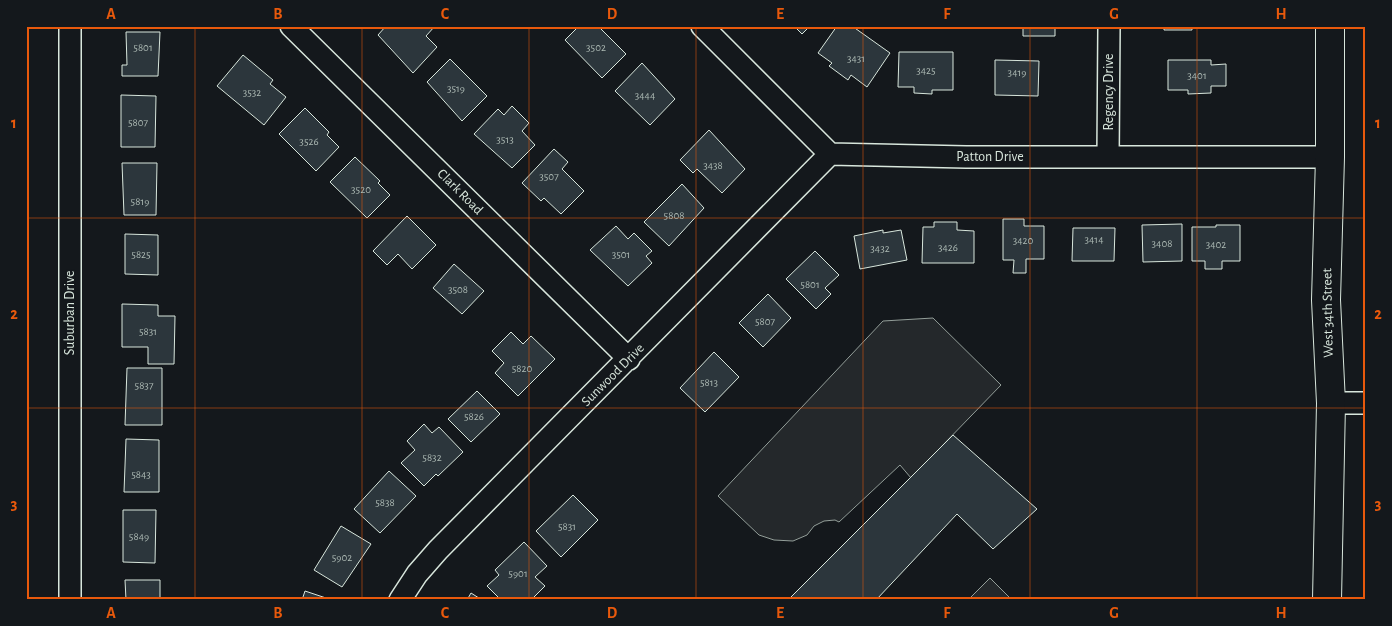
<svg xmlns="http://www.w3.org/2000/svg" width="1392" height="626" font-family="'Alegreya Sans',sans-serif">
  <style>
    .parking { fill: #24282b; stroke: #939e99 }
    .building { fill: #2c363c; stroke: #d8e6dc }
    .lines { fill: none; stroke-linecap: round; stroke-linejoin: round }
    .street-casing { stroke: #d8e6dc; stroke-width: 24 }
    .secondary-casing { stroke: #d8e6dc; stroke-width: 30 }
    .street { stroke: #14181c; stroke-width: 21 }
    .secondary { stroke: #14181c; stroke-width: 28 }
    .grid { fill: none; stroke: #e8590c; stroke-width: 1; stroke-opacity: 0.55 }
    .labels { text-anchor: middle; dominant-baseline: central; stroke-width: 4; stroke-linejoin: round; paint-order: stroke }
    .number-label { font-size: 11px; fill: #adbab4 }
    .street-label { font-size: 14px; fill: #d8e6dc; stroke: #14181c }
    .neatline { fill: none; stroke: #e8590c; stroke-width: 2 }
    .grid-label { font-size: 16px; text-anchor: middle; font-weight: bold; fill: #e8590c }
  </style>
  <rect width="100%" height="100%" fill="#14181c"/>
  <path class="parking" d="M933,318L1001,385L911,478L900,465L839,522L835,520L824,521L814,526L807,535L793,541L774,540L759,535L718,496L883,321Z
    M990,578L1012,600H968Z"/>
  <path class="building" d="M386,26H435L426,36L437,47L413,73L378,35Z
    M579,26H598L626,54L602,78L565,40Z
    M794,26H810L802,34Z
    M837,26H852L890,53L867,87L851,75L848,80L829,66L832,63L818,53Z
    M1023,26H1055V36H1023Z
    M1164,26H1192V30H1164Z
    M126,32H160L158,76H122V65H127Z
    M899,52H953V90H932V94L914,93V87H898Z
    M243,55L273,80L270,84L286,97L264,125L217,86Z
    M450,59L487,96L462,121L427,82Z
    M995,60L1039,61L1038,96L995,95Z
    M1168,60H1211V65L1226,64V86H1211V93L1188,94V90H1168Z
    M642,63L675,99L650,125L615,91Z
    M121,95L156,96L155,147H121Z
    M512,106L529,123L522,131L535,145L512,168L474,134L498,109L504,115Z
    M305,108L329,132L327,135L339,147L316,171L279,134Z
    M709,130L745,169L722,193L697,169L693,173L680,160Z
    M554,149L568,162L562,169L584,191L561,214L544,198L541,201L522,183Z
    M355,157L380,181L378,183L390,195L367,218L330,182Z
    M122,163H157L156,215H124Z
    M682,184L704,208L669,246L644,222Z
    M407,216L436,245L412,269L398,254L387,265L373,251Z
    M1003,219H1024V226H1044V259H1026V273H1013L1014,260H1003Z
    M934,222H957V230L974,231V263H922L923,227H934Z
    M1182,224V261L1143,262L1142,225Z
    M1216,225H1240V261H1222V269H1205V261H1192V227H1216Z
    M616,226L628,239L634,233L652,251L646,256L652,263L628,286L590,250Z
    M1073,228H1115L1114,261H1072Z
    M883,230V233L901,230L907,260L860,269L854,236Z
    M125,234L158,235V275L125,274Z
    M815,251L839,275L825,288L831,294L816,309L786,279Z
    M454,264L484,291L462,314L433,288Z
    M768,294L791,318L763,347L739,323Z
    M122,304L158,305V316H175L174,364H148V347H122Z
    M511,332L523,344L531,336L555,359L518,396L495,373L504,363L492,351Z
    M714,352L739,377L705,412L680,388Z
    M127,368H162V425H125Z
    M477,391L500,414L471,442L448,419Z
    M424,424L432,433L439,427L463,452L438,476L436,474L424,486L401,463L415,450L407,441Z
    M953,435L1037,509L993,549L957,514L876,600H788Z
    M126,439L159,440V492H124Z
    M389,471L416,496L380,533L354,509Z
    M573,495L598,520L561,557L536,531Z
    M123,510H156L155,563L123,562Z
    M341,526L371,544L342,587L314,570Z
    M524,542L547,566L535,577L545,586L531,600H501L487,586L499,575L495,570Z
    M125,580H160V600H126Z
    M305,591L332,600H302Z
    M471,593L482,600H467Z"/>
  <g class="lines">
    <defs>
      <path id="street" d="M291,26L629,359
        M702,26L830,154L966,157H1330
        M1108,157L1109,26
        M1331,403H1366
        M70,600V26
        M400,600L417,574L438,550L830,154"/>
      <path id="secondary" d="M1327,600L1331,403L1326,300L1330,157V26"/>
    </defs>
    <use href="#street" class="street-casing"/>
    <use href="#secondary" class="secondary-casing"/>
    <use href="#street" class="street"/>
    <use href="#secondary" class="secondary"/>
  </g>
  <path class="grid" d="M195,26V600M362,26V600M529,26V600M696,26V600M863,26V600M1030,26V600M1197,26V600M26,218H1366M26,408H1366"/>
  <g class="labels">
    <g class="number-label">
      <text x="143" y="47">5801</text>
      <text x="596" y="47">3502</text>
      <text x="856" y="58">3431</text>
      <text x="926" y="70">3425</text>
      <text x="1017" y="72">3419</text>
      <text x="1197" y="75">3401</text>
      <text x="456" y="88">3519</text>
      <text x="252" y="92">3532</text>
      <text x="645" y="95">3444</text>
      <text x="138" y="122">5807</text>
      <text x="505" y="139">3513</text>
      <text x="309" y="141">3526</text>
      <text x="713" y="165">3438</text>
      <text x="549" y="176">3507</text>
      <text x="361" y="189">3520</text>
      <text x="140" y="201">5819</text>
      <text x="674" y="215">5808</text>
      <text x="1094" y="239">3414</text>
      <text x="1023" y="240">3420</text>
      <text x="1162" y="243">3408</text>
      <text x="1216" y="244">3402</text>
      <text x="948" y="247">3426</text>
      <text x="880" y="248">3432</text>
      <text x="141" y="254">5825</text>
      <text x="621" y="254">3501</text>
      <text x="810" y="284">5801</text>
      <text x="458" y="289">3508</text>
      <text x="765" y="321">5807</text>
      <text x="148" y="331">5831</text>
      <text x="522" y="368">5820</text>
      <text x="709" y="382">5813</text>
      <text x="144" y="385">5837</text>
      <text x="474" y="416">5826</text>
      <text x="432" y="457">5832</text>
      <text x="141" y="474">5843</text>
      <text x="385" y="502">5838</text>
      <text x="567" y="526">5831</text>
      <text x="139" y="536">5849</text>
      <text x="342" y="557">5902</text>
      <text x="518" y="573">5901</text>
    </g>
    <g class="street-label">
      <text transform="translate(1109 92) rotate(-90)">Regency Drive</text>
      <text x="990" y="157">Patton Drive</text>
      <text transform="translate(460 192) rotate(45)">Clark Road</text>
      <text transform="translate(70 313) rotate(-90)">Suburban Drive</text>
      <text transform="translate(1328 313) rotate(-91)">West 34th Street</text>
      <text transform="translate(613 375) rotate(-45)">Sunwood Drive</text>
    </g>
  </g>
  <rect width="1392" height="626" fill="none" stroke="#14181c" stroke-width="55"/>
  <rect x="28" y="28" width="1336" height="570" class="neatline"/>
  <g class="grid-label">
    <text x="111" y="19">A</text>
    <text x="278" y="19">B</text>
    <text x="445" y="19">C</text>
    <text x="612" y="19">D</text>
    <text x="780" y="19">E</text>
    <text x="947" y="19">F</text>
    <text x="1114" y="19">G</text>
    <text x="1281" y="19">H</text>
    <text x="14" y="128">1</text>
    <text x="1378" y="128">1</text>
    <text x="14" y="319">2</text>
    <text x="1378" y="319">2</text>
    <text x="14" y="509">3</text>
    <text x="1378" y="509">3</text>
    <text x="111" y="618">A</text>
    <text x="278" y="618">B</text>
    <text x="445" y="618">C</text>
    <text x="612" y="618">D</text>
    <text x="780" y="618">E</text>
    <text x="947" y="618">F</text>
    <text x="1114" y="618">G</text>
    <text x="1281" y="618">H</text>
  </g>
</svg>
